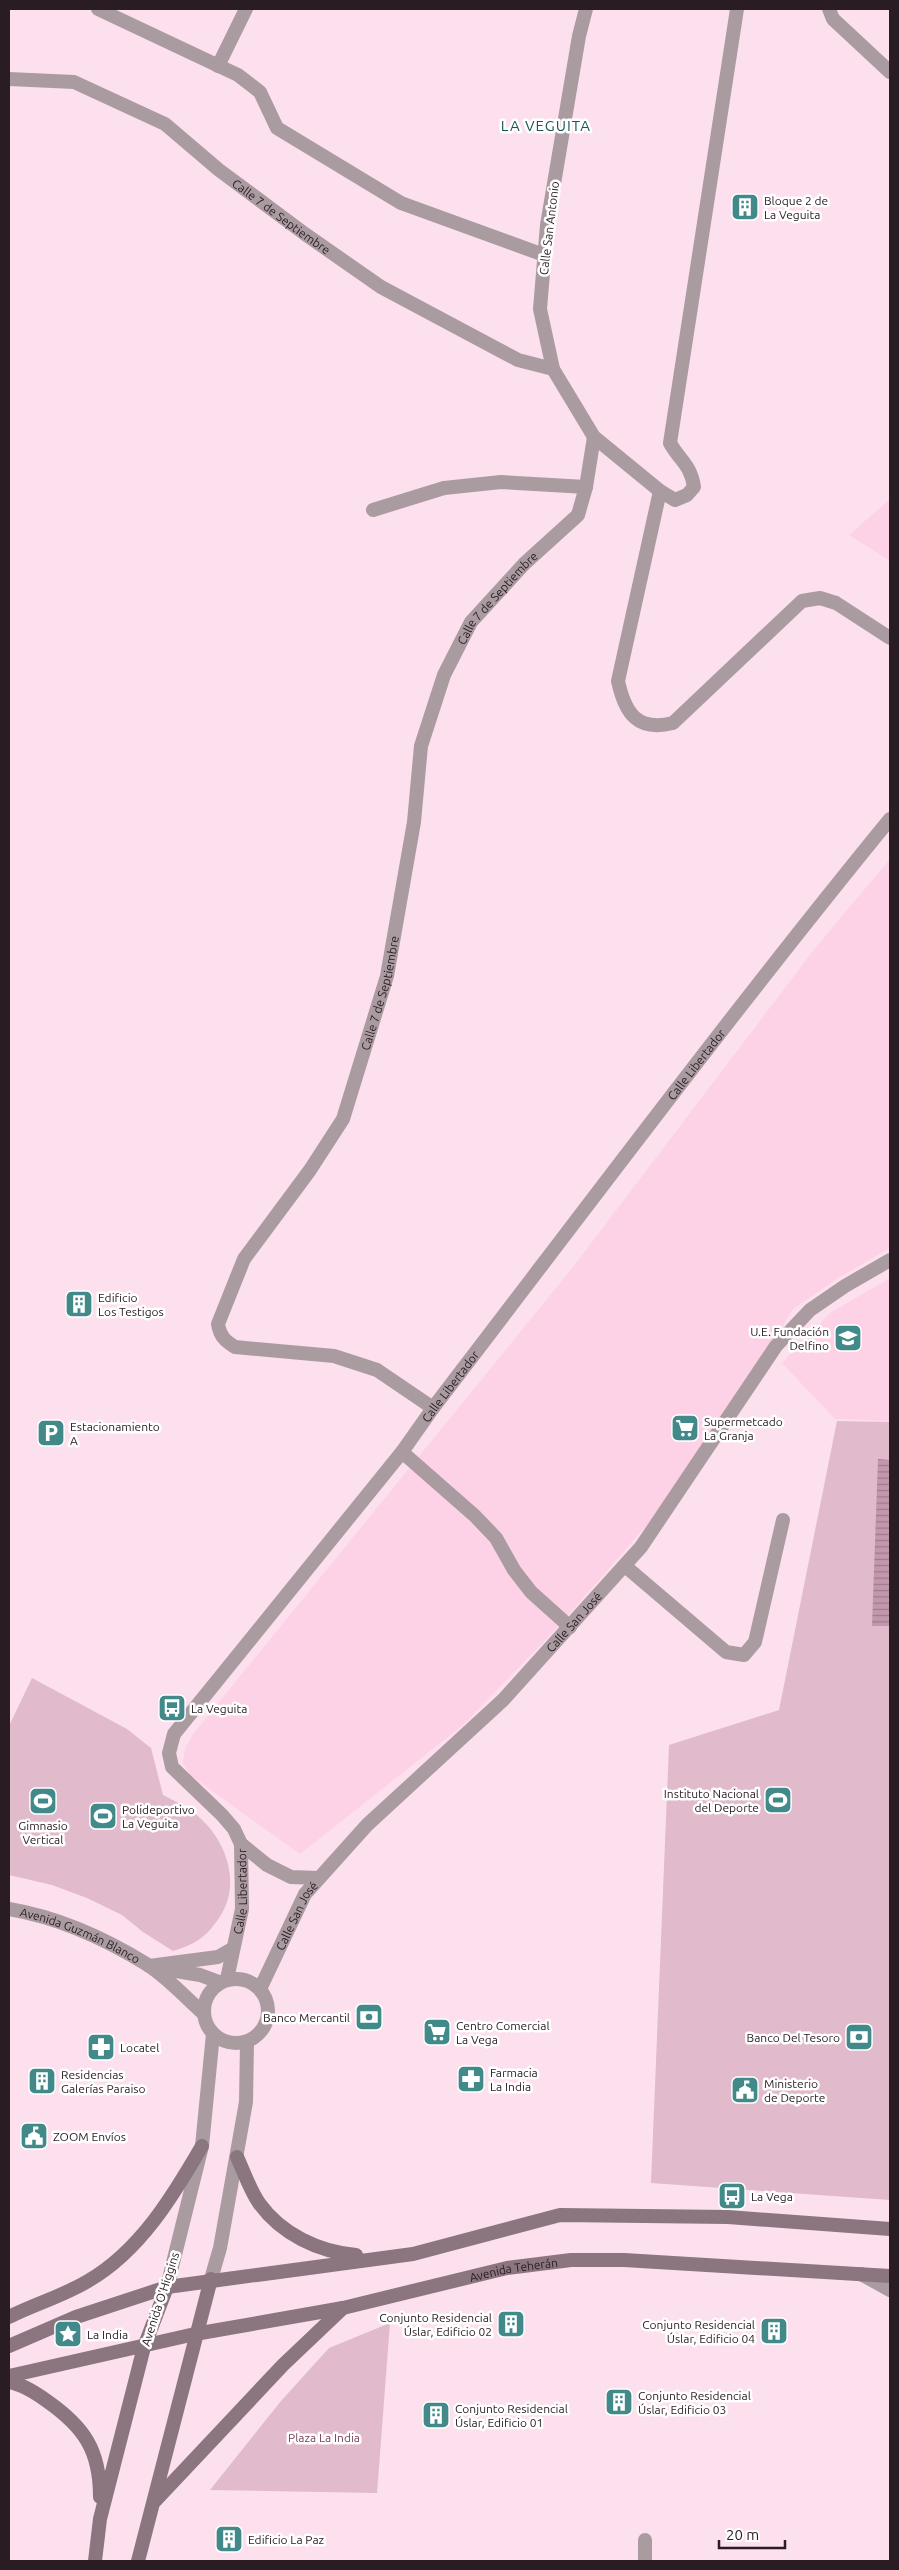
<svg xmlns="http://www.w3.org/2000/svg" width="899" height="2570" font-family="Ubuntu,sans-serif">
  <style>
    .built { fill: #fdd2e6 }
    .park { fill: #e1bacc }
    .water { fill: url(#water-rules) }
    .lines { fill: none; stroke-linecap: round; stroke-linejoin: round }
    .minor { stroke: #aa9ba1; stroke-width: 14 }
    .tertiary { stroke: #aa9ba1; stroke-width: 14 }
    .secondary { stroke: #8b757f; stroke-width: 14 }
    .labels { text-anchor: middle; dominant-baseline: central; stroke-width: 5; stroke-linejoin: round; paint-order: stroke }
    .poi-label { font-size: 12px; fill: #291c22; stroke: #fff; text-anchor: start }
    .street-label { font-size: 12px; fill: #291c22; stroke: #fff }
    .park-label { font-size: 12px; fill: #7a415e; stroke: #fff }
    .quarter-label { font-size: 15px; letter-spacing: 1px; fill: #1a5656; stroke: #fff }
  </style>
  <defs>
    <pattern id="water-rules" width="6" height="5" patternUnits="userSpaceOnUse" patternTransform="scale(1.25)"><rect width="6" height="5" fill="#c398ac"/><path d="M0 2.5h6" fill="none" stroke="#9e7b8c"/></pattern>
  </defs>
  <rect width="100%" height="100%" fill="#fce0ed"/>
  <path class="built" d="M890,499V561L849,535Z
    M890,859V1248L838,1278L792,1310L751,1382L681,1486L558,1627L463,1725L300,1854L190,1775L183,1763L185,1749L193,1734L573,1267L816,947Z
    M890,1278V1421L835,1419L782,1363L830,1313Z"/>
  <path class="park" d="M837,1421L890,1422V2200L651,2183L669,1745L779,1710Z
    M32,1678L127,1729L151,1748L163,1795C172,1800 182,1804 190,1810C224,1833 244,1882 219,1918C206,1937 196,1944 173,1951L143,1932L122,1915L87,1898L52,1885L9,1875V1726Z
    M390,2323L377,2493L210,2490L281,2401L329,2348Z"/>
  <path class="water" d="M878,1459L890,1460V1626H872Z"/>
  <g class="lines">
    <g class="minor">
      <path d="M98,9L238,75L260,92L277,128L401,203L544,255"/>
      <path d="M586,9L579,36L547,225L540,309L553,369L594,437L660,491L675,500L687,495L694,487C691,465 680,461 670,443L737,9"/>
      <path d="M829,9L833,19L890,72"/>
      <path d="M218,66L246,9"/>
      <path id="s1" d="M9,79L74,82L165,124L219,170L305,234L381,287L518,360L553,369"/>
      <path d="M660,491L618,681C625,713 637,732 673,723L802,601L820,598L836,603L890,638"/>
      <path d="M373,510L444,488L501,482L586,487"/>
      <path id="s2" d="M433,1408L377,1370L334,1356L235,1347C225,1341 220,1336 218,1324L244,1259L310,1170L343,1119L387,976L414,822L421,746L444,675L471,622L524,564L578,515L586,487L594,437"/>
      <path d="M402,1452L475,1516L496,1538L514,1570L531,1592L570,1627"/>
      <path d="M625,1566L726,1652L744,1655L755,1642L783,1520"/>
      <path d="M861,2274L890,2290"/>
      <path d="M645,2561V2540"/>
    </g>
    <g class="tertiary">
      <path d="M241,1844L267,1865L291,1877L318,1878"/>
      <path id="s3" d="M9,1909C57,1917 106,1939 148,1965C168,1978 185,1997 203,2013"/>
      <path d="M149,1966L218,1957L232,1949"/>
      <path d="M164,1969L200,1975L219,1982"/>
      <circle cx="236" cy="2011" r="32"/>
      <path id="s4" d="M227,1979L242,1909L241,1844L234,1829L222,1815L172,1767L169,1753L174,1734L402,1452L433,1408C584,1211 733,1011 890,819"/>
      <path id="s5" d="M260,1989L305,1894L367,1825L503,1700L641,1547L776,1346L810,1310L845,1286L890,1260"/>
      <path d="M211,2279L220,2248L246,2102L247,2042"/>
      <path d="M167,2287L202,2146L213,2034"/>
    </g>
    <g class="secondary">
      <path d="M237,2157C244,2172 250,2190 259,2203C281,2234 319,2252 356,2255"/>
      <path d="M9,2317C35,2304 63,2296 88,2281C140,2251 173,2196 202,2146"/>
      <path d="M9,2346L76,2317L167,2287L413,2254L560,2215L728,2217L890,2229"/>
      <path id="s6" d="M9,2376L195,2334L343,2308L507,2268L571,2260H624L890,2276"/>
      <path d="M9,2382C22,2384 36,2393 47,2401C84,2427 100,2450 100,2497"/>
      <path d="M155,2501L283,2365L343,2308"/>
      <path d="M95,2561L100,2519L144,2347L167,2287"/>
      <path d="M138,2561L211,2279"/>
    </g>
  </g>
  <defs>
    <symbol id="building-square" viewBox="-11 -11 22 22"><rect x="-9" y="-9" width="18" height="18" rx="4" fill="#428a8a" stroke="#fff"/><path d="M-4-6H4V6H1V3H-1V6H-4ZM-2.5-4.3h1.7v1.8h-1.7ZM.8-4.3h1.7v1.8H.8ZM-2.5-1h1.7V.8h-1.7ZM.8-1h1.7V.8H.8Z" fill="#fff"/></symbol>
    <symbol id="school-square" viewBox="-11 -11 22 22"><rect x="-9" y="-9" width="18" height="18" rx="4" fill="#428a8a" stroke="#fff"/><path d="M0-5L7-2L0 1L-7-2ZM-4 1L0 2.5L4 1V4Q0 6-4 4Z" fill="#fff"/></symbol>
    <symbol id="supermarket-square" viewBox="-11 -11 22 22"><rect x="-9" y="-9" width="18" height="18" rx="4" fill="#428a8a" stroke="#fff"/><path d="M-6-5.5h2.5l.6 2H6L4.5 2H-2.5L-4.4-4H-6ZM-1.5 3.2a1.3 1.3 0 1 0 .1 0ZM3 3.2a1.3 1.3 0 1 0 .1 0Z" fill="#fff"/></symbol>
    <symbol id="parking-square" viewBox="-11 -11 22 22"><rect x="-9" y="-9" width="18" height="18" rx="4" fill="#428a8a" stroke="#fff"/><path d="M-3.5-5.5H1a3.5 3.5 0 0 1 0 7H-1V5.5H-3.5ZM-1-3.4V-.6H.8a1.4 1.4 0 0 0 0-2.8Z" fill="#fff"/></symbol>
    <symbol id="bus-square" viewBox="-11 -11 22 22"><rect x="-9" y="-9" width="18" height="18" rx="4" fill="#428a8a" stroke="#fff"/><path d="M-5-6H5V4H4V6H2V4H-2V6H-4V4H-5ZM-3.5-4V0h7V-4ZM-3.5 1.2v1.5H-2V1.2ZM2 1.2v1.5H3.5V1.2Z" fill="#fff"/></symbol>
    <symbol id="stadium-square" viewBox="-11 -11 22 22"><rect x="-9" y="-9" width="18" height="18" rx="4" fill="#428a8a" stroke="#fff"/><path d="M0-5a6.5 5 0 1 0 0 10a6.5 5 0 1 0 0-10ZM-3.5-1.8h7v3.6h-7Z" fill="#fff"/></symbol>
    <symbol id="bank-square" viewBox="-11 -11 22 22"><rect x="-9" y="-9" width="18" height="18" rx="4" fill="#428a8a" stroke="#fff"/><path d="M-6-4H6V4H-6ZM0-2.3a2.3 2.3 0 1 0 0 4.6a2.3 2.3 0 1 0 0-4.6Z" fill="#fff"/></symbol>
    <symbol id="pharmacy-square" viewBox="-11 -11 22 22"><rect x="-9" y="-9" width="18" height="18" rx="4" fill="#428a8a" stroke="#fff"/><path d="M-2-6h4v4h4v4h-4v4h-4v-4h-4v-4h4Z" fill="#fff"/></symbol>
    <symbol id="civic-square" viewBox="-11 -11 22 22"><rect x="-9" y="-9" width="18" height="18" rx="4" fill="#428a8a" stroke="#fff"/><path d="M-.6-6.5H3V-4.5H.6V-3L4-1V1h2V6H-6V1h2V-1L-.6-3ZM-1.2 2.5V6h2.4V2.5Z" fill="#fff"/></symbol>
    <symbol id="sight-square" viewBox="-11 -11 22 22"><rect x="-9" y="-9" width="18" height="18" rx="4" fill="#428a8a" stroke="#fff"/><path d="M0-6L1.8-2.2L6-1.7L2.9 1.2L3.7 5.4L0 3.3L-3.7 5.4L-2.9 1.2L-6-1.7L-1.8-2.2Z" fill="#fff"/></symbol>
  </defs>
  <g fill-rule="evenodd">
    <use href="#building-square" x="729" y="191" width="32" height="32"/>
    <use href="#building-square" x="63" y="1288" width="32" height="32"/>
    <use href="#school-square" x="832" y="1322" width="32" height="32"/>
    <use href="#supermarket-square" x="669" y="1412" width="32" height="32"/>
    <use href="#parking-square" x="35" y="1417" width="32" height="32"/>
    <use href="#bus-square" x="156" y="1692" width="32" height="32"/>
    <use href="#stadium-square" x="762" y="1784" width="32" height="32"/>
    <use href="#stadium-square" x="27" y="1785" width="32" height="32"/>
    <use href="#stadium-square" x="87" y="1800" width="32" height="32"/>
    <use href="#bank-square" x="353" y="2001" width="32" height="32"/>
    <use href="#supermarket-square" x="421" y="2016" width="32" height="32"/>
    <use href="#bank-square" x="843" y="2021" width="32" height="32"/>
    <use href="#pharmacy-square" x="85" y="2031" width="32" height="32"/>
    <use href="#pharmacy-square" x="455" y="2063" width="32" height="32"/>
    <use href="#building-square" x="26" y="2065" width="32" height="32"/>
    <use href="#civic-square" x="729" y="2074" width="32" height="32"/>
    <use href="#civic-square" x="18" y="2120" width="32" height="32"/>
    <use href="#bus-square" x="716" y="2180" width="32" height="32"/>
    <use href="#building-square" x="495" y="2308" width="32" height="32"/>
    <use href="#building-square" x="758" y="2315" width="32" height="32"/>
    <use href="#sight-square" x="52" y="2318" width="32" height="32"/>
    <use href="#building-square" x="603" y="2386" width="32" height="32"/>
    <use href="#building-square" x="420" y="2399" width="32" height="32"/>
    <use href="#building-square" x="213" y="2523" width="32" height="32"/>
  </g>
  <g class="labels">
    <g class="poi-label">
      <text x="764" y="200">Bloque 2 de<tspan x="764" dy="14">La Veguita</tspan></text>
      <text x="98" y="1297">Edificio<tspan x="98" dy="14">Los Testigos</tspan></text>
      <text x="829" y="1331" text-anchor="end">U.E. Fundación<tspan x="829" dy="14">Delfino</tspan></text>
      <text x="704" y="1421">Supermetcado<tspan x="704" dy="14">La Granja</tspan></text>
      <text x="70" y="1426">Estacionamiento<tspan x="70" dy="14">A</tspan></text>
      <text x="191" y="1708">La Veguita</text>
      <text x="759" y="1793" text-anchor="end">Instituto Nacional<tspan x="759" dy="14">del Deporte</tspan></text>
      <text x="122" y="1809">Polideportivo<tspan x="122" dy="14">La Veguita</tspan></text>
      <text x="43" y="1825" text-anchor="middle">Gimnasio<tspan x="43" dy="14">Vertical</tspan></text>
      <text x="350" y="2017" text-anchor="end">Banco Mercantil</text>
      <text x="456" y="2025">Centro Comercial<tspan x="456" dy="14">La Vega</tspan></text>
      <text x="840" y="2037" text-anchor="end">Banco Del Tesoro</text>
      <text x="120" y="2047">Locatel</text>
      <text x="490" y="2072">Farmacia<tspan x="490" dy="14">La India</tspan></text>
      <text x="61" y="2074">Residencias<tspan x="61" dy="14">Galerías Paraiso</tspan></text>
      <text x="764" y="2083">Ministerio<tspan x="764" dy="14">de Deporte</tspan></text>
      <text x="53" y="2136">ZOOM Envíos</text>
      <text x="751" y="2196">La Vega</text>
      <text x="492" y="2317" text-anchor="end">Conjunto Residencial<tspan x="492" dy="14">Úslar, Edificio 02</tspan></text>
      <text x="755" y="2324" text-anchor="end">Conjunto Residencial<tspan x="755" dy="14">Úslar, Edificio 04</tspan></text>
      <text x="87" y="2334">La India</text>
      <text x="638" y="2395">Conjunto Residencial<tspan x="638" dy="14">Úslar, Edificio 03</tspan></text>
      <text x="455" y="2408">Conjunto Residencial<tspan x="455" dy="14">Úslar, Edificio 01</tspan></text>
      <text x="248" y="2539">Edificio La Paz</text>
    </g>
    <g class="street-label">
      <text stroke="none"><textPath href="#s1" startOffset="314">Calle 7 de Septiembre</textPath></text>
      <text transform="translate(549 228) rotate(-83)">Calle San Antonio</text>
      <text stroke="none"><textPath href="#s2" startOffset="1035">Calle 7 de Septiembre</textPath></text>
      <text stroke="none"><textPath href="#s2" startOffset="615">Calle 7 de Septiembre</textPath></text>
      <text stroke="none"><textPath href="#s4" startOffset="1124">Calle Libertador</textPath></text>
      <text stroke="none"><textPath href="#s4" startOffset="719">Calle Libertador</textPath></text>
      <text stroke="none"><textPath href="#s5" startOffset="488">Calle San José</textPath></text>
      <text stroke="none"><textPath href="#s4" startOffset="89">Calle Libertador</textPath></text>
      <text stroke="none"><textPath href="#s5" startOffset="82">Calle San José</textPath></text>
      <text stroke="none"><textPath href="#s3" startOffset="76">Avenida Guzmán Blanco</textPath></text>
      <text stroke="none"><textPath href="#s6" startOffset="516">Avenida Teherán</textPath></text>
      <text transform="translate(160 2299) rotate(-72)">Avenida O'Higgins</text>
    </g>
    <g class="park-label">
      <text x="324" y="2437">Plaza La India</text>
    </g>
    <g class="quarter-label">
      <text x="546" y="125">LA VEGUITA</text>
    </g>
  </g>
  <rect width="899" height="2570" fill="none" stroke="#291c22" stroke-width="20"/>
  <path d="M719 2540v8h66v-8" fill="none" stroke="#291c22" stroke-width="2.5"/>
  <text x="726" y="2540" font-size="15" fill="#291c22" stroke="#ffffff" stroke-width="4" paint-order="stroke">20 m</text>
</svg>
